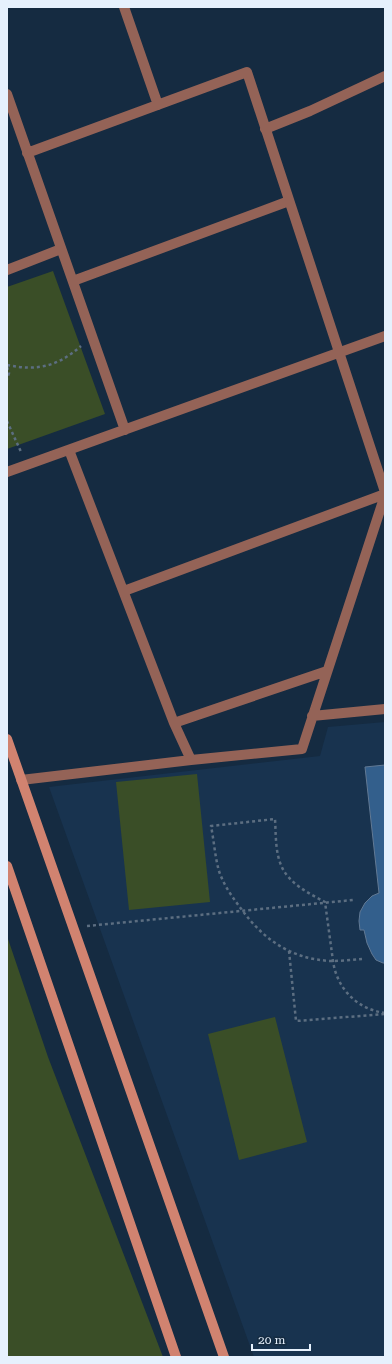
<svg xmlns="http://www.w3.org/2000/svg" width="392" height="1364" font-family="'Roboto Serif',serif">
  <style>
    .built { fill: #18334f }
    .green { fill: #3a4e27 }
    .building { fill: #335f8c; stroke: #617994 }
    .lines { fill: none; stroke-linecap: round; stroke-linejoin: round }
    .path { stroke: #5c6e81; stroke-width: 2.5; stroke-dasharray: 3 3; stroke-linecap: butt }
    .street { stroke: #946357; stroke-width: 10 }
    .secondary { stroke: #d18370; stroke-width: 10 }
  </style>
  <rect width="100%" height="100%" fill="#152b41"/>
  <path class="built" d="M385,722V1357H254L49,787L320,756L328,727Z"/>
  <path class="green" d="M53,271L105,414L7,449V287Z
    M197,774L210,902L129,910L116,782Z
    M7,936L48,1057L163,1357H7Z
    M275,1017L307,1142L239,1160L208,1034Z"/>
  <path class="building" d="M385,765V963H383L376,960L372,954L367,943L364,930H360L359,921L360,912L365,903L372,896L379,893L365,767Z"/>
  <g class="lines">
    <path class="path" d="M7,365C37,371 57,367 81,346
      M7,367L9,373L7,379
      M7,421L21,452
      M87,926L353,900
      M289,951L296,1021L385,1014
      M362,959C352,960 341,961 331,961C292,959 265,941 242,910C233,898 224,886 219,871C215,857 214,841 211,826L275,819C276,833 275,851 281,865C288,883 308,893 325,902L333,961C337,989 357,1009 385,1013"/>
    <path class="street" d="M124,7L158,105
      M7,94L125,430
      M265,129L310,111L385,76
      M27,153L247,72L385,492
      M7,270L61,249
      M73,281L289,201
      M69,450L174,723L191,760
      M7,472L385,336
      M124,591L385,494
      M312,716L385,709
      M174,723L327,671
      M21,780L191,760L302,749L385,495"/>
    <path class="secondary" d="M7,739L224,1357
      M7,866L176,1357"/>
  </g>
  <rect width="392" height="1364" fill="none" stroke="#e6f1fd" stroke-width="16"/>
  <path d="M252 1344v6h58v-6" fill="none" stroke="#e6f1fd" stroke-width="2"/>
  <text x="258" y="1344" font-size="12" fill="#e6f1fd" stroke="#152b41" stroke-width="3" paint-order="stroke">20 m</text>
</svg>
